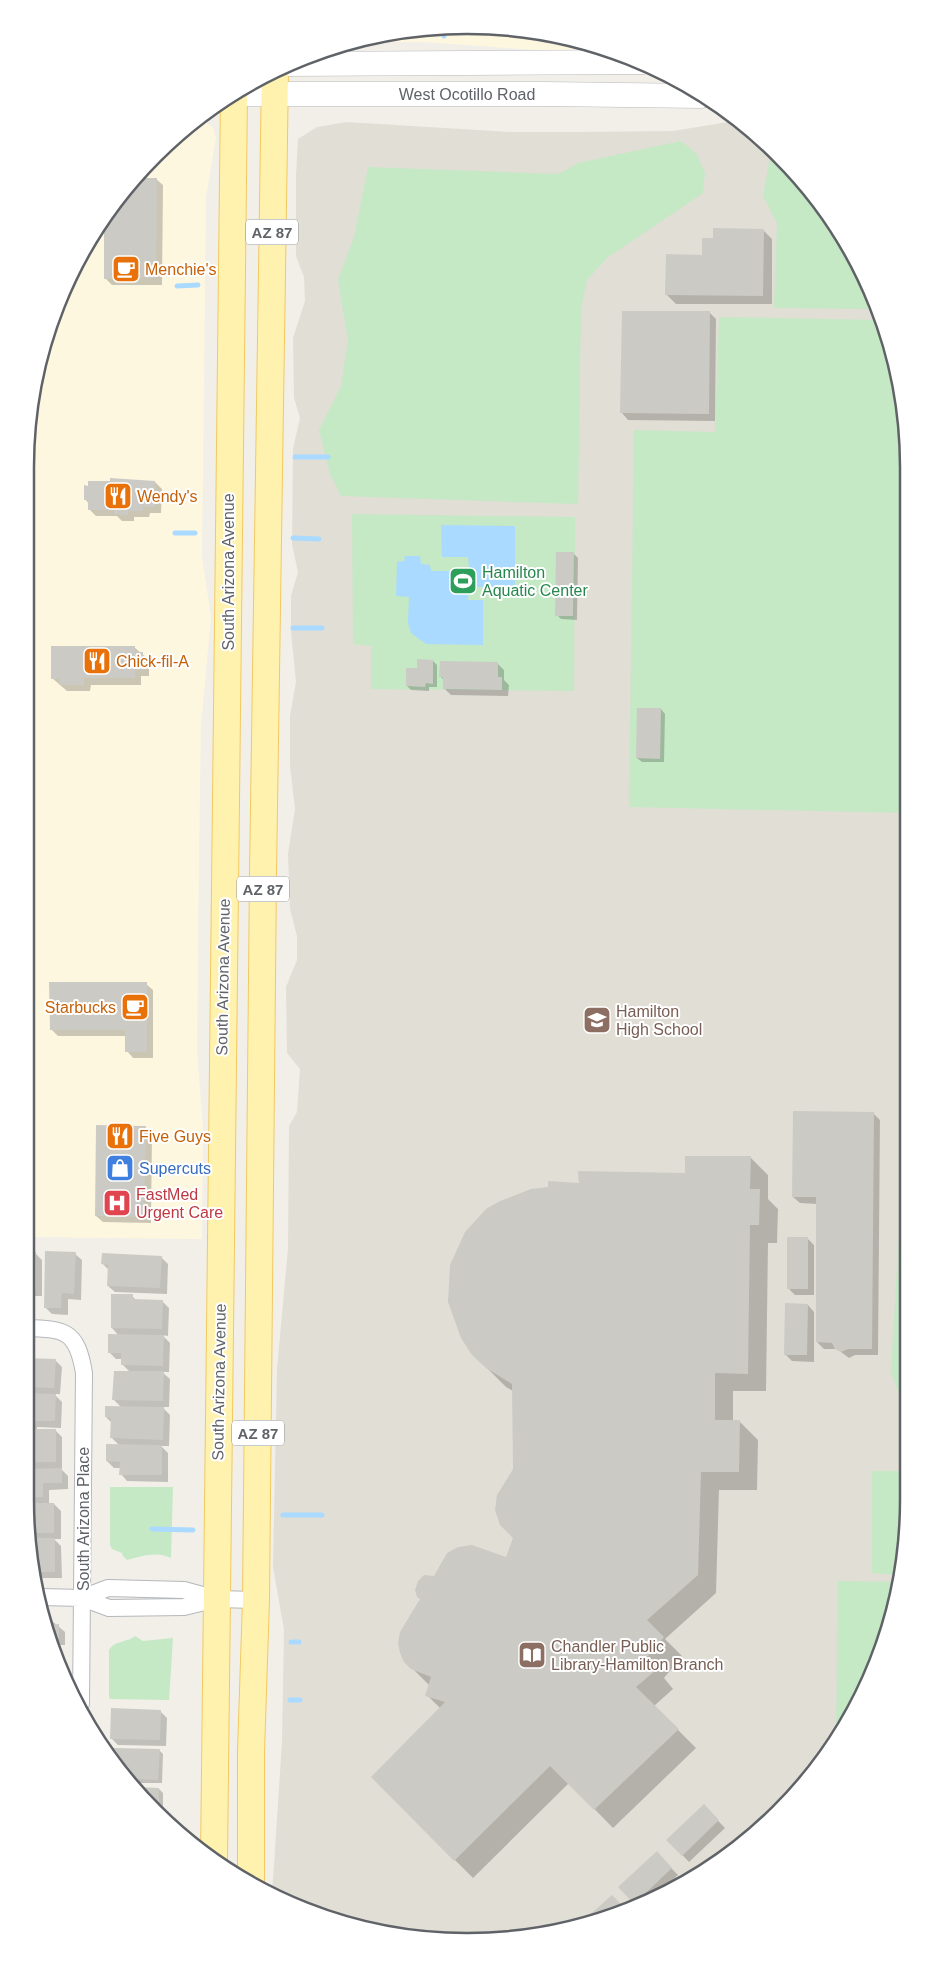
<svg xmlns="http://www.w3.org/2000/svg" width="934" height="1967" font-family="Arial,sans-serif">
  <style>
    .commercial { fill: #fef7e0 }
    .education { fill: #e1ded6 }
    .green { fill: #c5e8c5 }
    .water { fill: #aadaff }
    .shadow { fill: #0003 }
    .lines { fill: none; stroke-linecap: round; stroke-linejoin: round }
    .stream { stroke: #aadaff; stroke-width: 5 }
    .building { fill: #cccac5 }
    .minor-casing { stroke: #b5b8bc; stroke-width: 18 }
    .secondary-casing { stroke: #b6babf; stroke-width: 25 }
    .primary-casing { stroke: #f2c960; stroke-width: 28 }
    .minor { stroke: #fff; stroke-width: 16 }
    .secondary { stroke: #fff; stroke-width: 24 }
    .primary { stroke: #fff2af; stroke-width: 26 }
    .labels { text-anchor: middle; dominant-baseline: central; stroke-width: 4; stroke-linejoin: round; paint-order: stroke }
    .shield { fill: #fff; stroke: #8f9295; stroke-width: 1 }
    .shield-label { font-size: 15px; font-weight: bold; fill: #5f6368 }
    .street-label { font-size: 16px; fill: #5f6368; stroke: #fff }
    .food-label { font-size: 16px; fill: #c56008; stroke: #fff; text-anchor: start }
    .leisure-label { font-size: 16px; fill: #27864d; stroke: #fff; text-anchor: start }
    .education-label { font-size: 16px; fill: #785e54; stroke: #fff; text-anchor: start }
    .shop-label { font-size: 16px; fill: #366cbe; stroke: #fff; text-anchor: start }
    .health-label { font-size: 16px; fill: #be3a42; stroke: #fff; text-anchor: start }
    .rim { fill: none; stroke: #5f6368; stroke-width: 2.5 }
  </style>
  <rect width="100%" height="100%" fill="#f1efe8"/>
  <path class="commercial" d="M467,25L554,34L610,51H547L426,42H351L381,33Z
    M200,117L213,128L216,138L206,196L202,558L211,616L201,726L199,852L197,1051L203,1127L202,1239L25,1237V467L34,380L59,298L100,221L155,154Z"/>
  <path class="education" d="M740,120L818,198L875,298L905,409L909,1500L900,1587L875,1669L835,1745L780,1812L663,1896L525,1938L380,1933L298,1908L272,1895L282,1742L284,1630L273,1567L277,1369L288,1248L289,1126L297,1112L300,1069L287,1053L286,987L297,960V936L290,909L288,854L295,809L290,766V716L296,682L291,632V596L298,572L292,545L293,449L300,418L294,398L293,338L305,301L304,277L296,256V176L298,139L317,127L347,122L511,132H577L673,131Z"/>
  <path class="green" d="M681,141L696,153L705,173L703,193L607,258L587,280L581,309L578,504L341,496L330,474L319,430L341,386L348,340L338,280L354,237L368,167L559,174L578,163Z
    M771,152L818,198L875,298L878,309L774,308L777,223L763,196Z
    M719,317L881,320L905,409L907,813L629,807L634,430L715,432Z
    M352,514L575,517L574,691L371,689V646L353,644Z
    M908,1196L909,1415L905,1410L891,1372L901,1198Z
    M872,1471H909V1500L902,1575L872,1573Z
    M110,1487H173L171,1558C156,1551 143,1556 127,1560L123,1556L122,1553L112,1549L110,1545Z
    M838,1581L901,1582L875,1669L836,1742Z
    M135,1636L143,1641L173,1638L169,1700L110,1699L109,1697V1650C115,1640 127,1643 135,1636Z"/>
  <path class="water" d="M441,525L515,526V587H469L468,600H483V645L426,644L419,639L411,633L408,623L409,597L396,596L397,562L404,561L405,556H420L421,564L430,565L431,571H456L457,580L469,566L468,557H442Z"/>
  <path class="shadow" d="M156,179L163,185L162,285H112L105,278V215L134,180Z
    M763,230L772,239V304H676L667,295L703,256L714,240Z
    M709,312L716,319L715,421L628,420L622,413Z
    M155,482L162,489L161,513H150L149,517H134V521H122L117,516H96L89,509V504L85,499Z
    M574,554L578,558L577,620L561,619L557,615Z
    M134,647L149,660V676H141V685H91L90,691H67L52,678Z
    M433,661L437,665V687H429V691L411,690L407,686L418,669Z
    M497,663L504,670V680L509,685L508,696L451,695L444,688V680L441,677Z
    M661,709L665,714L664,762H642L637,758Z
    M146,984L153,990V1058H133L127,1051V1036H58L51,1029Z
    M873,1113L880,1120L878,1355H855L849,1358L837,1349H824L817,1342V1204L800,1203L793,1197Z
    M145,1127L152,1134L151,1223L103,1222L96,1216Z
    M750,1157L768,1175V1199L778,1209L777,1243H768L766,1391H733V1421H739L758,1440L757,1490H719L716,1593L665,1639L682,1656L664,1678L673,1689L654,1706L696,1748L613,1828L569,1783L473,1878L372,1777L440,1708L427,1695L430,1686L405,1661L507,1559L514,1537L513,1391L506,1387L473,1354L451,1265L466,1232L580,1184L686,1174Z
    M807,1238L814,1245V1295H795L788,1288Z
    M25,1253H35L42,1260V1296H35V1310H25Z
    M75,1254L82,1260L81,1300L68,1299V1315L52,1314L45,1307Z
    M161,1257L168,1264L167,1294L115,1292L108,1286L109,1270L103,1264Z
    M132,1296L137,1301H162L169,1308L168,1336L162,1335L170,1343L169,1372H162L170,1379L169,1407H162L170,1415L169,1446H161L168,1453V1482L127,1481L121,1474V1468H114L107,1461L119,1445L112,1438V1423L106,1417L121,1407L113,1399L130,1372L122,1364V1359H116L109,1352L119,1336L112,1328Z
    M808,1305L814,1312V1362L792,1361L785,1354Z
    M25,1359L55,1360L62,1367L60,1394H54L62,1402L61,1428L37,1427V1430H55L62,1437V1468H60L68,1476V1489L49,1490V1504H54L61,1511V1539H54L61,1546L62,1578H38L25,1500Z
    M45,1621H52L65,1632V1645H50Z
    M160,1711L167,1718L166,1746L118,1745L111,1738Z
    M159,1750L163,1754L162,1783H139L135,1779H126L117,1769L111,1759Z
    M137,1789H159L163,1793V1813Z
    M704,1806L725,1828L689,1862L668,1840Z
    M656,1853L678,1875L652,1900L637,1904L620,1887Z"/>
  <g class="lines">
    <path class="stream" d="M444,36V27
      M177,286L198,285
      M295,457H328
      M175,533H195
      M293,538L319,539
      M293,628H322
      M283,1515H322
      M152,1529L193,1530
      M291,1642H299
      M290,1700H300"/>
  </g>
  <path class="building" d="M139,178H157L156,278L104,279V216L134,179H139Z
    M713,228L764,229L763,296L665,295L666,254L702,255V238H713Z
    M622,311H710L709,414L620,413Z
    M110,478L155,481V507H143V511H128V515L114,514V510H88V500H84V485L88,486V481H110Z
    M556,552H574L573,616H555Z
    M51,646H135V652H143V670H135V678H84V685H59V679H51Z
    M417,659L433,660V684L426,683L425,687L406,686V668H417Z
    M440,661L498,662V677H502V690L443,689V677H439Z
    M637,708H661L660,759L636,758Z
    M49,982H147V1052H125V1030H50Z
    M793,1111L874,1112L872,1349H848L841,1352L835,1349L832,1343L816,1342V1197H792Z
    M96,1125L146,1126L144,1217L95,1216Z
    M685,1156H751L750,1189H760L759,1225H750L748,1374L715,1373V1420H740L739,1472H701L698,1575L647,1620L664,1637L646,1658L656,1670L636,1687L679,1729L594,1810L550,1766L454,1861L371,1777L445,1702L425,1696L431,1677L411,1669L404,1662L400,1653L398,1643L400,1632L420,1599L417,1597L415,1590L418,1581L424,1575L434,1576L447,1553L458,1547L472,1545L506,1557L513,1538L500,1525L495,1510L497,1495L513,1469L512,1384L486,1368L472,1355L461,1338L448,1302L450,1265L465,1232L486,1209L500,1201L531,1189L548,1187V1181L579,1183L578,1171L685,1173Z
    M787,1237H808V1289H787Z
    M45,1251L76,1252L74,1294L62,1293L61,1308H44Z
    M25,1252H36V1290H29V1304H25Z
    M102,1253L162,1256L160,1288L107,1286L108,1265L101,1264Z
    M111,1294H133V1299L163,1300L162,1329L111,1328Z
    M785,1303L808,1304L807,1355H784Z
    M108,1334L164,1335L163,1366L121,1365V1353H108Z
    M25,1358L56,1359L54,1388L25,1387Z
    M114,1371H164L163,1401L112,1400Z
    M25,1393L56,1394L55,1421H31V1426H25Z
    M105,1406L164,1407L163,1440L110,1438L111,1418L105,1417Z
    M25,1429H56V1462H25Z
    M106,1444L162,1445V1475H119L120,1462L106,1461Z
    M62,1468V1483H43V1497H25V1469Z
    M26,1503H54V1533H30Z
    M31,1538H55V1572H37Z
    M45,1620H52V1625L59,1624V1639H48Z
    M111,1708L161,1710L160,1740L110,1739Z
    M113,1748L160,1749L158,1780L134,1779V1775H122L117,1769L110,1757H113Z
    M136,1787L159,1788V1809L154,1805Z
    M704,1804L719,1820L682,1856L666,1840Z
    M657,1851L672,1868L634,1904L618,1887Z
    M612,1895L625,1908L584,1920Z"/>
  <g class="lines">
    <defs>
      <path id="minor" d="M25,1328C65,1329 77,1330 84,1373L81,1704
        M41,1597L82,1598L109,1608L184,1607L217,1599
        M82,1598L108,1588L184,1590L217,1599L256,1600"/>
      <path id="secondary" d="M287,64L643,62
        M232,94H545L701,96"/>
      <path id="primary" d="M214,1860L234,93
        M251,1883V1752L256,1600L263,874L275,71"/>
    </defs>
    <use href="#minor" class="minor-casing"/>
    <use href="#secondary" class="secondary-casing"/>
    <use href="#primary" class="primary-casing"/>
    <use href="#minor" class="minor"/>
    <use href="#secondary" class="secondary"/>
    <use href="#primary" class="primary"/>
  </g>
  <defs>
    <symbol id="cafe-square" viewBox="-11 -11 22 22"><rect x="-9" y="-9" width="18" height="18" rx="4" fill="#e8710a" stroke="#fff"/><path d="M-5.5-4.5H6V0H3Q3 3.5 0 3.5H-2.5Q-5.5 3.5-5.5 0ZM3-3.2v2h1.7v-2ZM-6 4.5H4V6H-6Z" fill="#fff"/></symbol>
    <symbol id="restaurant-square" viewBox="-11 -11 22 22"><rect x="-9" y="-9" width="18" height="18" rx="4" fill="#e8710a" stroke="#fff"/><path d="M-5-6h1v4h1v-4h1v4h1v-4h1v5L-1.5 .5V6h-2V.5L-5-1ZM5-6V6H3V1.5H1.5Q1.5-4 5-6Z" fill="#fff"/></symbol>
    <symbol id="stadium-square" viewBox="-11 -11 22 22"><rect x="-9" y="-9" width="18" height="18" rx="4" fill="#2e9e5b" stroke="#fff"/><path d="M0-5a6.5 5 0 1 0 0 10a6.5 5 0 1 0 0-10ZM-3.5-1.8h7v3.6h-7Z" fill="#fff"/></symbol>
    <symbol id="school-square" viewBox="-11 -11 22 22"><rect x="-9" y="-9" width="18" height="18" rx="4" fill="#8d6e63" stroke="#fff"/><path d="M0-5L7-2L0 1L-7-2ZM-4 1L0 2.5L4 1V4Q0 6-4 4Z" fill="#fff"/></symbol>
    <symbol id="shop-square" viewBox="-11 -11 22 22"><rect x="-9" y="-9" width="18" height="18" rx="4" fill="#3f7fe0" stroke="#fff"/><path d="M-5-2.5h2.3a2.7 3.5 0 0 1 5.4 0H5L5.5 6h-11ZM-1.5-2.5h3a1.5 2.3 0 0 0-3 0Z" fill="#fff"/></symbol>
    <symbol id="hospital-square" viewBox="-11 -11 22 22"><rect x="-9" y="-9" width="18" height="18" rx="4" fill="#e0444e" stroke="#fff"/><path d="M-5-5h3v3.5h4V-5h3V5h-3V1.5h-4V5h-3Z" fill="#fff"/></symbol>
    <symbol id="library-square" viewBox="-11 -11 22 22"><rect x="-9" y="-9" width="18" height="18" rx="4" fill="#8d6e63" stroke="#fff"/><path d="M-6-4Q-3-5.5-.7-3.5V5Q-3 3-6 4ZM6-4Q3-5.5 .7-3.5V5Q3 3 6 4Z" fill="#fff"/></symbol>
  </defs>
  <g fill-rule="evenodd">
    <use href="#cafe-square" x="110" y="253" width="32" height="32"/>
    <use href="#restaurant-square" x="102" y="480" width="32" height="32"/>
    <use href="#stadium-square" x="447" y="565" width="32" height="32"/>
    <use href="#restaurant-square" x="81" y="645" width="32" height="32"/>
    <use href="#cafe-square" x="119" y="991" width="32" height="32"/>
    <use href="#school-square" x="581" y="1004" width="32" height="32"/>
    <use href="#restaurant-square" x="104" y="1120" width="32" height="32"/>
    <use href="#shop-square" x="104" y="1152" width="32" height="32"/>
    <use href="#hospital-square" x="101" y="1187" width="32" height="32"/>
    <use href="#library-square" x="516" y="1639" width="32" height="32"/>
  </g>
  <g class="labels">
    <g class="shield">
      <rect x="246" y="219.5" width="52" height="25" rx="4"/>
      <rect x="237" y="876.5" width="52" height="25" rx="4"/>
      <rect x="232" y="1420.5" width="52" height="25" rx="4"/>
    </g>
    <g class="shield-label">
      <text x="272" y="232">AZ 87</text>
      <text x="263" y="889">AZ 87</text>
      <text x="258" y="1433">AZ 87</text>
    </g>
    <g class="street-label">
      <text x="467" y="94">West Ocotillo Road</text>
      <text transform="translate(228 572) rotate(-90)">South Arizona Avenue</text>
      <text transform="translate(223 977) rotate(-89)">South Arizona Avenue</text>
      <text transform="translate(219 1382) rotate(-89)">South Arizona Avenue</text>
      <text transform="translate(83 1519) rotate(-90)">South Arizona Place</text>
    </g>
    <g class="food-label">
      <text x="145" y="269">Menchie's</text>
      <text x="137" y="496">Wendy's</text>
      <text x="116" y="661">Chick-fil-A</text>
      <text x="116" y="1007" text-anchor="end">Starbucks</text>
      <text x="139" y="1136">Five Guys</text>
    </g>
    <g class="leisure-label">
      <text x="482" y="572">Hamilton<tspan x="482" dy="18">Aquatic Center</tspan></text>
    </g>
    <g class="education-label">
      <text x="616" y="1011">Hamilton<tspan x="616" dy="18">High School</tspan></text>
      <text x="551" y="1646">Chandler Public<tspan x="551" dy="18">Library-Hamilton Branch</tspan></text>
    </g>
    <g class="shop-label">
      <text x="139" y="1168">Supercuts</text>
    </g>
    <g class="health-label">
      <text x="136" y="1194">FastMed<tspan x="136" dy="18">Urgent Care</tspan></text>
    </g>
  </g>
  <path d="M0 0H934V1967H0ZM467 34H467A433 433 0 0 1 900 467V1500A433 433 0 0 1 467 1933H467A433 433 0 0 1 34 1500V467A433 433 0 0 1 467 34Z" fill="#fff" fill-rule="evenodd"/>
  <path class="rim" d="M467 34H467A433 433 0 0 1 900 467V1500A433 433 0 0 1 467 1933H467A433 433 0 0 1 34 1500V467A433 433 0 0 1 467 34Z"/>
</svg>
